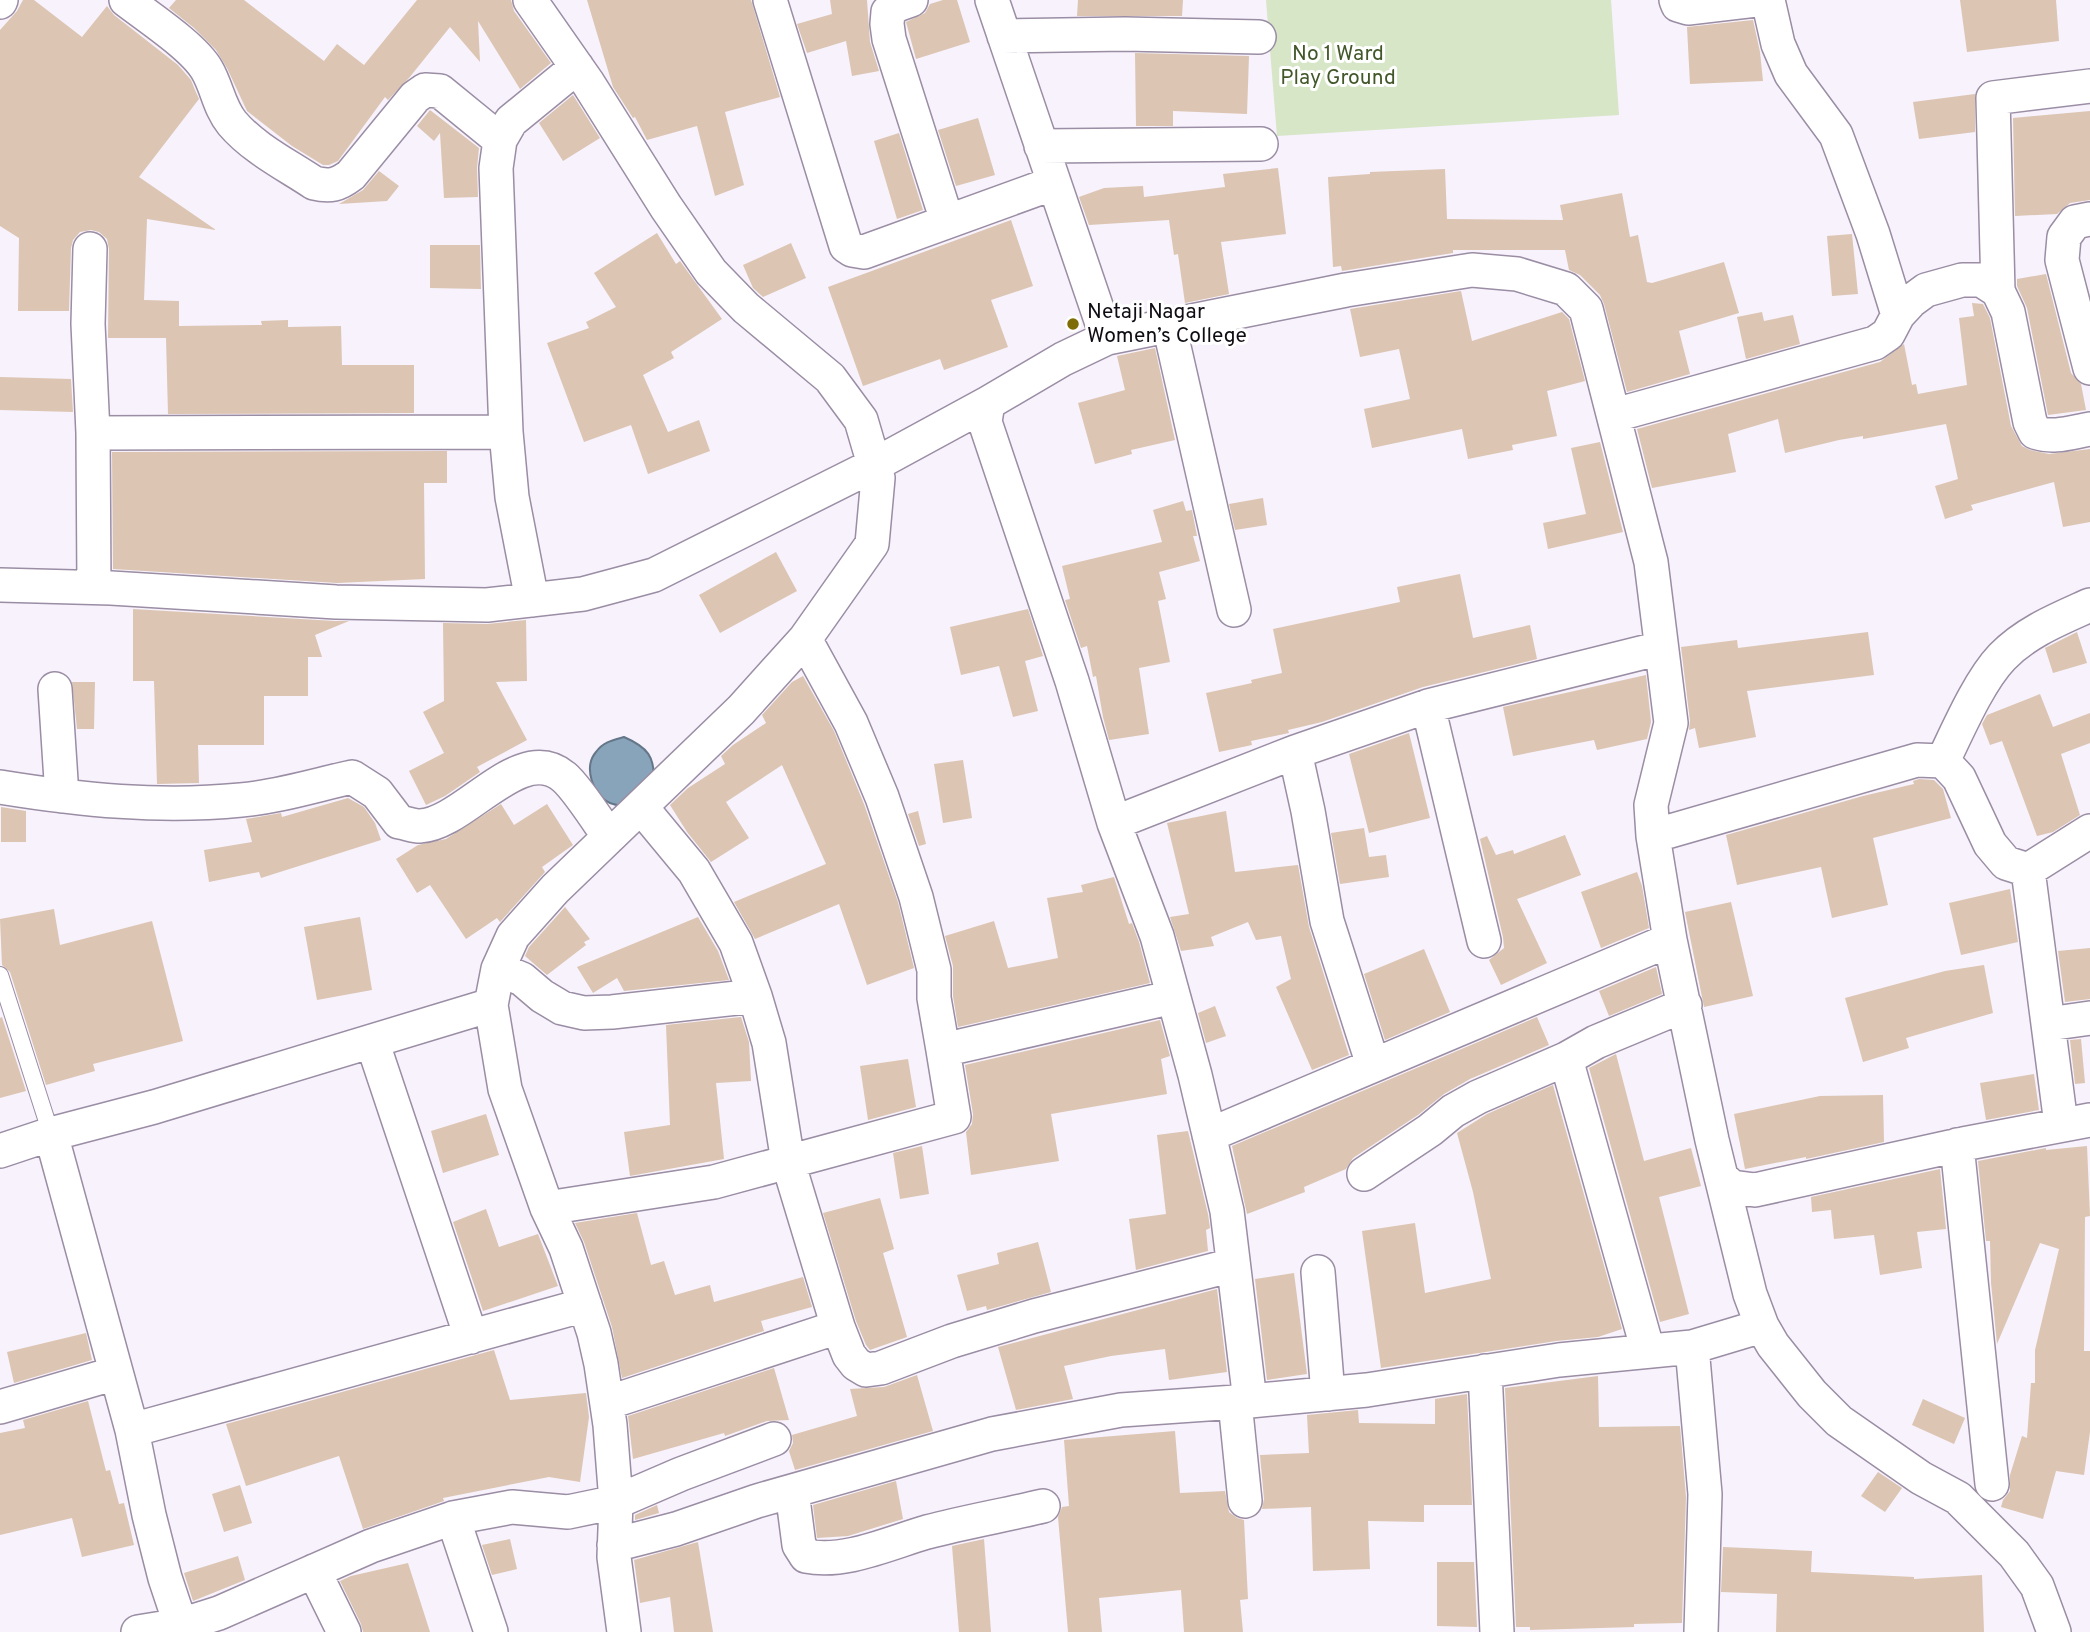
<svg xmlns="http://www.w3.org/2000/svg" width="2090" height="1632" font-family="Overpass,sans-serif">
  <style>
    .green { fill: #d6e6c7 }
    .water { fill: #88a4ba; stroke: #647688; stroke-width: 2 }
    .building { fill: #dcc5b2 }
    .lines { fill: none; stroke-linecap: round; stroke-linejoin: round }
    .lane-casing { stroke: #9a8da4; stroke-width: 18 }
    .street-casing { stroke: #9a8da4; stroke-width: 36 }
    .lane { stroke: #fff; stroke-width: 16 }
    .street { stroke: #fff; stroke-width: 33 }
    .poi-dot { fill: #7e6c06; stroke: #fff; stroke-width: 2.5 }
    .labels { text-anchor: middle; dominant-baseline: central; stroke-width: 6; stroke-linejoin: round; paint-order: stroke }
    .park-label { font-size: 21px; fill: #43582a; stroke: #fff }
    .poi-label { font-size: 21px; fill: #100c14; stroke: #fff; text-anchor: start }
  </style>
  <rect width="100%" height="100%" fill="#f7f2fc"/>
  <path class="green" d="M1266,0H1611L1619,115L1277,136Z"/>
  <path class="water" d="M624,737C647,747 656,757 653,782L627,807C622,806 615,805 610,803C593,796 583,767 596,752C603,742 613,740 624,737Z"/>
  <path class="building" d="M23,0H34L82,37L107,6L114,15L178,65L191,80L195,90L199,99L139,177L216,230L147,219L144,300L179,301V326L262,325L261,321L288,320V327L341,326L342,365H414V413L168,414L166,338H108L109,249L107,239L99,232L91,230L80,232L73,240L71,248L69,311H18L19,238L0,226V30L17,11Z
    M176,0H244L324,61L337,44L364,65L417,0H511L514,11L551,63L520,89L478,21L480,62L450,27L409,78L388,100L385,97L338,161L329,165H323L292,146L247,111L227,68L216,50L194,28L169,8Z
    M587,0H751L780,97L725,112L744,185L715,196L697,126L647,140L635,117L633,118L613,87Z
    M830,0H867L870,42L879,71L852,76L846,41L807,53L797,24L832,14Z
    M943,0H957L970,42L916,59L906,22L925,13L930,4Z
    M1078,0H1183L1182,16H1077Z
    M1960,0H2056L2059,41L1967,52Z
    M1753,20L1760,52L1763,81L1690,84L1687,27Z
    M1135,53L1249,56L1247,114L1173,111V126H1136Z
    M1975,94V132L1919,139L1913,102Z
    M573,95L600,138L563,161L539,123Z
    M430,110L479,148L477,168L478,197L444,198L440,133L434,141L417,126Z
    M2090,111V200L2070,203L2057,214L2015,216L2013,118Z
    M978,118L995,175L956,186L938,130Z
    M899,133L923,210L897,219L874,141Z
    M1278,168L1286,234L1221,242L1229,294L1185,303L1178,254L1174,255L1169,220L1089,225L1079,197L1104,188L1143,186L1144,197L1225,187L1223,174Z
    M1445,169L1447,219L1563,220L1560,205L1622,193L1630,237L1638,235L1647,282L1652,283L1724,262L1739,313L1679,331L1690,374L1627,392L1604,304L1600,295L1580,275L1569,270L1565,250H1453V253L1342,271L1341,266L1333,267L1328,177L1370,174V172Z
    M379,171L399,186L387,201L339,204L363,190Z
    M1011,220L1033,286L991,300L1008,347L944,370L940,359L863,386L828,287Z
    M657,233L676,264L680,261L722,319L671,352L674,358L643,375L668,432L699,420L710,451L648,474L631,425L584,442L547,343L589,328L586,322L616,307L594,273Z
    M1852,234L1858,294L1832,296L1827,236Z
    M791,243L806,278L763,297L753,288L743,265Z
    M430,245H480L481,289L430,288Z
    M2046,274L2071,373L2081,384L2086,410L2048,415L2027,308L2017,286V279Z
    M1461,291L1472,341L1562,312L1569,319L1585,381L1547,391L1557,436L1512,445L1513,450L1468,459L1462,429L1372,448L1364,409L1410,399L1399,349L1360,357L1350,309Z
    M1972,303L1983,304L1990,318L2011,426L2022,446L2030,450L2049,454L2090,449V522L2063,527L2054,482L1971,505L1973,510L1945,519L1935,486L1958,479L1946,424L1863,439V436L1839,440L1785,453L1778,419L1728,434L1736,472L1652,488L1637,429L1880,362L1904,344L1912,385L1916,384L1918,394L1967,385L1959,318L1974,316Z
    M1762,312L1764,321L1793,315L1800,344L1746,359L1737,317Z
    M1155,348L1175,440L1131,450L1132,454L1095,464L1078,403L1125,390L1117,356Z
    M0,377L71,379L73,412L0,410Z
    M1600,442L1623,532L1548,549L1543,523L1586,514L1571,448Z
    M447,451V483H424L425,579L337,583L113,569L112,452Z
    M1263,498L1267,525L1235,530L1229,504Z
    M1183,501L1186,511L1192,510L1197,536H1193L1200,561L1159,572L1166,599L1158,601L1170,662L1139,668L1149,734L1109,740L1103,717L1096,676L1093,677L1087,646L1081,648L1065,600L1070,599L1062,566L1162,542L1153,510Z
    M776,552L797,591L720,633L699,595Z
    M1460,574L1473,638L1530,625L1537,659L1423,687L1322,722L1288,730L1289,733L1251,741L1252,745L1219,752L1206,693L1252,683L1251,680L1282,673L1273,629L1400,602L1397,587Z
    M133,609L335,621H349L315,635L322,657H308V696H264V745H198L199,783L157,784L154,681H133Z
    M1028,609L1043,656L1025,661L1038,711L1013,717L999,666L961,675L950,627Z
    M526,620L527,681L496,682L527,740L477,767L480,772L445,796L426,805L409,771L444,753L423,712L444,701L443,623L487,624Z
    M1868,632L1874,675L1747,691L1756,737L1699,748L1695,728L1689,730L1690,721L1681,647L1737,640L1738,648Z
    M2077,632L2087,663L2053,673L2045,648Z
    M1646,675L1651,722L1647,739L1597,750L1594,740L1513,756L1503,707Z
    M803,676L834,731L864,804L898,902L914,968L867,985L839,904L755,939L734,902L826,864L782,765L726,802L749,838L711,862L687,832L670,805L688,788L725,764L721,756L733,745L766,723L762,715L792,682Z
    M72,682H95L94,729H77Z
    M2040,694L2053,727L2090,713V743L2061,754L2080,815L2053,832L2037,836L2002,741L1990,745L1982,724L1987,715Z
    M1409,733L1430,818L1369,833L1349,754Z
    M963,760L972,818L943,823L934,764Z
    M1919,779L1934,780L1943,789L1951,818L1873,838L1888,905L1832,918L1821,867L1737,885L1726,835L1863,796L1914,784L1913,781Z
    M348,798L364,807L375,823L381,840L261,878L259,872L209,882L204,850L252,842L246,819L281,813L282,817Z
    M501,804L514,825L547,804L573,845L542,867L545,872L500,922L497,918L466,939L430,885L417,893L396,859L418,845L446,839Z
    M1,807L26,811V842H1Z
    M918,811L926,844L919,846L908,814Z
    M1226,811L1235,872L1298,865L1309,927L1349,1055L1312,1070L1276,987L1291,979L1281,936L1256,940L1248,922L1211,937L1214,946L1181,951L1170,917L1189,914L1167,823Z
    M1364,828L1369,857L1386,855L1389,877L1340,884L1331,833Z
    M1565,835L1581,875L1517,899L1547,963L1501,985L1489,960L1504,948L1503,937L1480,839L1487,836L1496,855L1513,850L1514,854Z
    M1637,872L1642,886L1649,928L1601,948L1581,892Z
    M1114,877L1129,924L1132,923L1139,942L1150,983L958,1027L953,996V966L945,936L994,921L1008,968L1058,958L1047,898L1083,892L1081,885Z
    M2010,889L2018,942L1961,955L1949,903Z
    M1731,902L1753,996L1704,1007L1685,912Z
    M565,907L590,939L584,942L586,945L547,975L525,956L529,947Z
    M54,909L60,945L152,921L183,1041L93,1064L95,1071L46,1085L10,972L2,965L0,919Z
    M360,917L372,990L317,1000L304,927Z
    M698,917L718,951L729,980L624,991L617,978L593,993L577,967Z
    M2090,948V999L2065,1002L2058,951Z
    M1424,949L1450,1012L1385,1040L1364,974Z
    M1984,965L1993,1013L1906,1038L1909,1048L1863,1062L1845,998L1945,971Z
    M1656,967L1662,994L1609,1016L1599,991Z
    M1215,1006L1226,1036L1206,1043L1198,1013Z
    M2,1017L26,1091L0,1098V1018Z
    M741,1017L749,1042L751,1081L716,1083L724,1159L630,1176L624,1132L670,1125L666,1025Z
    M1537,1017L1549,1045L1470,1079L1444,1094L1418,1115L1353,1158L1346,1169L1304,1187L1305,1192L1247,1214L1232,1146Z
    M1160,1020L1170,1056L1161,1059L1167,1094L1051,1114L1059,1161L971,1175L966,1132L972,1124L973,1114L965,1065Z
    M2081,1039L2085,1083L2075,1084L2070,1040Z
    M1616,1054L1644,1161L1691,1148L1701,1186L1659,1197L1689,1314L1660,1322L1589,1068Z
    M908,1059L916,1107L868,1120L860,1066Z
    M2034,1074L2039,1110L1986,1120L1980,1083Z
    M1553,1085L1622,1329L1598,1337L1556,1341L1381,1368L1362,1231L1415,1223L1425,1293L1491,1279L1473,1192L1457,1133L1487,1114Z
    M1883,1095L1884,1142L1806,1159V1157L1745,1169L1734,1114L1820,1096Z
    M486,1114L499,1155L443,1173L431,1131Z
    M1188,1131L1208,1214L1210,1228L1206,1230L1208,1251L1136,1270L1129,1219L1166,1214L1157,1135Z
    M922,1146L929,1194L900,1199L893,1153Z
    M2087,1146L2090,1216L2085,1217L2084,1351H2090V1432L2084,1475L2056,1471L2043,1519L2001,1507L2003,1500L2010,1491V1475L2022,1436L2027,1438L2031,1383H2035V1350L2059,1249L2040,1243L1997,1344L1991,1283L1990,1241H1986L1978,1161L2046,1148V1150Z
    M1940,1169L1946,1229L1917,1232L1922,1268L1880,1275L1874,1235L1834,1239L1831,1210L1812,1212L1811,1197Z
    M880,1198L894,1249L883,1253L907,1337L870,1350L866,1345L856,1321L823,1213Z
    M486,1209L499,1247L538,1234L558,1286L483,1311L453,1222Z
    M637,1213L651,1265L664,1261L675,1295L710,1285L714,1302L803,1277L812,1307L761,1321L764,1331L622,1378L612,1327L584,1242L575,1223Z
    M1038,1242L1051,1292L987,1310L986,1306L967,1311L957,1275L999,1264L997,1253Z
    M1294,1273L1307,1374L1267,1380L1255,1279Z
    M1217,1289L1227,1372L1169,1380L1165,1349L1111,1356L1064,1366L1073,1399L1016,1410L998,1347Z
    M86,1333L92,1360L14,1383L7,1352Z
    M494,1350L510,1400L586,1393L589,1417L580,1482L549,1477L443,1498L444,1501L363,1529L339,1456L246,1486L226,1424Z
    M774,1368L789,1420L767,1421L725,1436L724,1433L633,1459L628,1416Z
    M917,1375L933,1431L795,1470L789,1451L793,1443L792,1435L857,1416L850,1389L884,1387Z
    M1598,1376L1599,1427L1680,1426L1686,1497L1682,1623L1634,1624V1627L1566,1629L1530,1630V1627H1516L1505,1388Z
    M1467,1394L1472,1505H1424V1522L1368,1521L1370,1569L1313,1571L1311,1507L1262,1509L1264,1499L1260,1455L1309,1453L1307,1415L1358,1410L1359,1423L1435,1424V1399Z
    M1923,1399L1965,1418L1954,1444L1912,1425Z
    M88,1401L106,1471L110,1470L119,1504L124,1503L134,1545L82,1557L72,1518L0,1535V1433L25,1428L23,1420Z
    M1175,1431L1180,1493L1225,1491L1229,1512L1237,1518L1244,1520L1248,1599L1240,1600L1243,1632H1184L1181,1590L1099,1598L1102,1632H1068L1058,1517L1062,1507L1069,1506L1064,1440Z
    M1878,1472L1902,1488L1885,1512L1861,1496Z
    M896,1481L903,1519L848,1536L817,1538L813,1505Z
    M240,1485L252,1523L224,1532L212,1494Z
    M657,1505L659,1513L635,1520V1515Z
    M510,1539L517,1569L492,1575L482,1545Z
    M984,1539L991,1632H959L952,1546Z
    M698,1542L713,1632H674L670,1597L640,1603L634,1560Z
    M1723,1547L1812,1551L1811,1572L1914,1577V1579L1982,1575L1984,1632H1776L1777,1594L1721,1592Z
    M238,1556L245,1580L193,1601L184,1573Z
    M1437,1562H1474L1477,1627L1437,1626Z
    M408,1563L430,1632H363L361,1624L340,1581L351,1576Z"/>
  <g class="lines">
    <defs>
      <path id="lane" d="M0,975L51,1134"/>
      <path id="street" d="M126,0C148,17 194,47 207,70C217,87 219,107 232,123C253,148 287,165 314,183C330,187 338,185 351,175L415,97L425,90L440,91L500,140
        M530,0L588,83L666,207L711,272L746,308L830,378L861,420L878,478L872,544L805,639L741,710L555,889L513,936L498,969L491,1005L505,1089L547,1208L566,1248L594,1333L601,1364L610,1425L616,1502L614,1557L624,1632
        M770,0L846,246L852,250L864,252L1054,183
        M911,0L897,5L888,12L887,24L889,39L947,221
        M992,0L1107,338
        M1676,0L1678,5L1688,8L1756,0
        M1768,0L1778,44L1791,74L1836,135L1873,234L1898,315
        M0,2L1,0
        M1004,36L1125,34L1259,37
        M1041,146L1261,144
        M2090,219L2075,222L2064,237L2062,260L2090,368
        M90,249L88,324L93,433L94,587
        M1998,291L1993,98L2090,86
        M1169,325L1234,610
        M1615,415L1875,343L1888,334L1898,315L1911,301L1926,290L1962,280H1981L1998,291L2008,312L2030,422L2035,432C2053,439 2072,432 2090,429
        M93,433L506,432
        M0,585L111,588L336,602L487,605L583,594L654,575L874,465L988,403
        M532,600L512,497L506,432L496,168L500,140L511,121L577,67
        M805,639L851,723L882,797L916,897L934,970V998L943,1050
        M55,689L62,796
        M1428,706L1484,941
        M1295,752L1308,811L1327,921L1373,1065
        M1943,761C1958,730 1979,681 2002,657C2026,632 2059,619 2090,605
        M0,787C80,800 160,808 241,800C278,797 316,785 352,777L377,793L399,822C406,823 414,826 420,826C465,824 520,740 564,777C577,788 598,821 609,837
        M641,807L694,871L736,943L755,996L769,1043L788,1162L838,1327L849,1355L856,1364L866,1370L881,1368L952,1341L1034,1316L1233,1265
        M1114,823L1295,752L1428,706L1661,648
        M1653,836L1917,760L1943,761L1959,778L1990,844L2006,863L2028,870
        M498,969L522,979L542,996L562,1008L584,1013L612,1012L755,996
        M2048,1024L2090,1018
        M372,1041L471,1337
        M1566,1059L1648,1351
        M2061,1124L2028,870L2090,831
        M51,1134L132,1430L149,1515L165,1578L183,1632
        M1209,1135L1670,940
        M1957,1145L1992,1484
        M0,1151L51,1134L154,1107L491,1005
        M1364,1174L1430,1130L1453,1111L1478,1097L1566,1059L1596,1042L1685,1005
        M1721,1177L1732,1187L1755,1190L1963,1144L2090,1120
        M547,1208L714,1182L954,1117L943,1050L1173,997
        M1318,1272L1328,1394
        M1692,1347L1705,1494L1701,1632
        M1485,1371L1497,1632
        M1250,1401L1227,1211L1195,1075L1157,936L1114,823L1072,681L985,422L988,403L1063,359L1107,338L1346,290L1472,270L1517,274L1566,289L1586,309L1651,562L1671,723L1651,805L1653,836L1670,940L1712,1140L1750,1294L1762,1326L1773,1345L1812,1394L1839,1421L1921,1478L1958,1498L2014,1554L2037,1586L2054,1632
        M1235,1402L1245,1501
        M607,1403L838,1327
        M0,1407L116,1373
        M132,1430L585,1305
        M792,1491L799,1545L806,1556C845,1564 889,1543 927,1532C965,1522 1005,1515 1043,1506
        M453,1518L491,1632
        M614,1545L676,1529L757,1501L992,1434L1121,1410L1250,1401L1367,1390L1559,1360L1692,1347L1762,1326
        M314,1571L344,1632
        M138,1632L181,1625L219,1613L371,1546L453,1518L512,1507L568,1512L616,1502L681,1474L774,1439"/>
    </defs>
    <use href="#lane" class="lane-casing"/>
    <use href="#street" class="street-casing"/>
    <use href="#lane" class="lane"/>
    <use href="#street" class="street"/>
  </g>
  <circle class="poi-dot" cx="1073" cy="324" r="7"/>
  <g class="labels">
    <g class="park-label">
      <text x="1338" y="54">No 1 Ward<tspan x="1338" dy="24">Play Ground</tspan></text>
    </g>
    <g class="poi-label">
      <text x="1087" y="312">Netaji Nagar<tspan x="1087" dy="24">Women’s College</tspan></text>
    </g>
  </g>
</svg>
